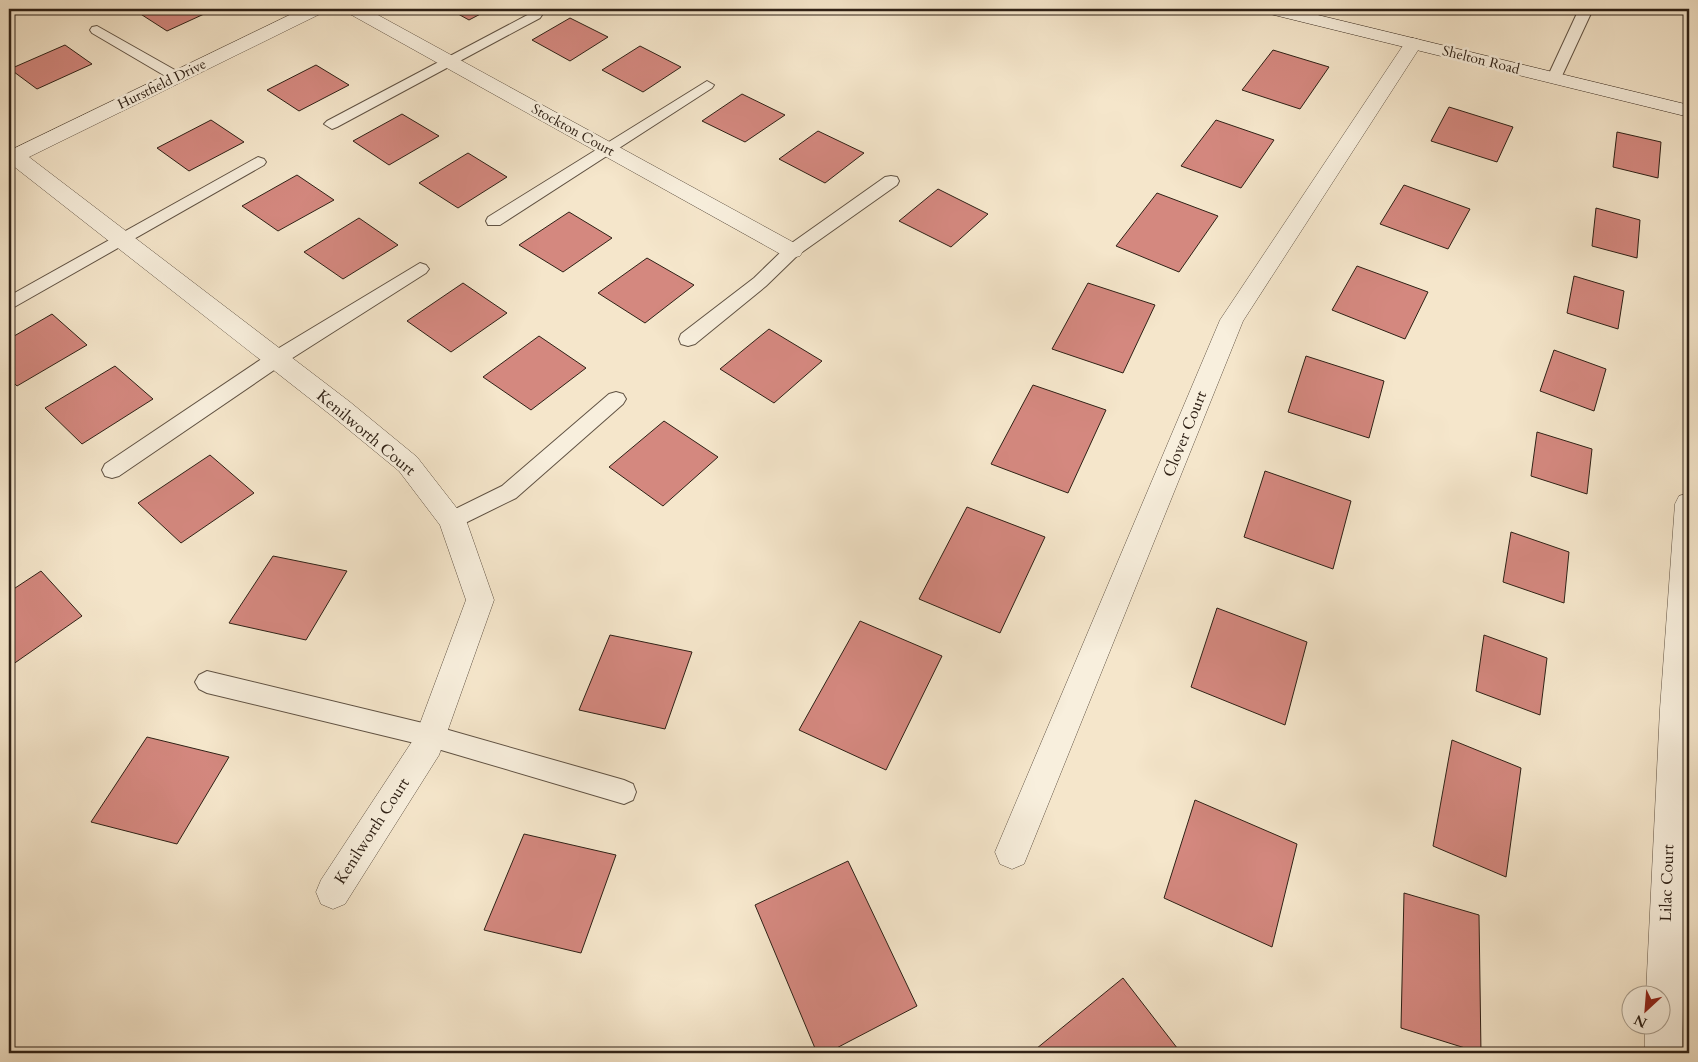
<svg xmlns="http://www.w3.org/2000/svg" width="1698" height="1062" font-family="Cardo,serif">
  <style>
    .building { fill: #d4887f; stroke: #2f2116 }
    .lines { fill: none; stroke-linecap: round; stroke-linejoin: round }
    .lane-casing { stroke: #605243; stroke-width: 2 }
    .street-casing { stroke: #605243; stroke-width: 1 }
    .secondary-casing { stroke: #2f2116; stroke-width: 1 }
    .lane { fill: #f8efdd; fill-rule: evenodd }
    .street { fill: #f8efdd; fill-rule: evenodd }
    .secondary { fill: #f8efdd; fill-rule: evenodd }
    .labels { text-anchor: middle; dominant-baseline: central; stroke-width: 5; stroke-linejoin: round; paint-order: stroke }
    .far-street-label { font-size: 14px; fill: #2f2116; stroke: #f8efdd }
    .street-label { font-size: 16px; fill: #2f2116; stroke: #f8efdd }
  </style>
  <rect width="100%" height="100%" fill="#f5e6cb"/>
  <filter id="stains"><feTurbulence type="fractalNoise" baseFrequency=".004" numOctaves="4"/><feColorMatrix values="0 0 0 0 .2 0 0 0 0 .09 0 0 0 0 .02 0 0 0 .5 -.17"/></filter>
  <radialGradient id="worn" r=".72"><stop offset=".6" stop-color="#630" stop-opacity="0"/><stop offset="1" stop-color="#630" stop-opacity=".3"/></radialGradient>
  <path class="building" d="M148,9H215L167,31L139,13Z
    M449,9H490L469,20Z
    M570,18L608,37L570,61L532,40Z
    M65,45L92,64L37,89L10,69Z
    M640,46L681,67L643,92L602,70Z
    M1273,50L1329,67L1300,109L1242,90Z
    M316,65L349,85L299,111L267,90Z
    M742,94L785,115L745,142L702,121Z
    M1449,107L1513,127L1497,162L1431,141Z
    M402,114L439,136L389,165L353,141Z
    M211,120L244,142L189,171L157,148Z
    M1216,120L1274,140L1241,188L1181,166Z
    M818,131L864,153L825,183L779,159Z
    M1617,132L1661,142L1658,178L1613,167Z
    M468,153L507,177L458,208L419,183Z
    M297,175L334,200L278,231L242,206Z
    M1404,185L1470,209L1448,249L1380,224Z
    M938,189L988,214L951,247L899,221Z
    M1157,193L1218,216L1179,272L1116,246Z
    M1596,208L1640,220L1637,258L1592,246Z
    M569,212L612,238L563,272L519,245Z
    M359,218L398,245L343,279L304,252Z
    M647,258L694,285L645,323L598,293Z
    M1357,266L1428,292L1405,339L1332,310Z
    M1574,276L1624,291L1618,329L1567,313Z
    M463,283L507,313L451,352L407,321Z
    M1088,283L1155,305L1123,373L1052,349Z
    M52,314L87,345L17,386L9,378V339Z
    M769,329L822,361L774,403L720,369Z
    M539,336L586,368L531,410L483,377Z
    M1554,350L1606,369L1594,411L1540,391Z
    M1306,356L1384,381L1369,438L1288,412Z
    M115,366L153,399L82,444L45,408Z
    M1033,385L1106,410L1068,493L991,464Z
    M664,421L718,457L663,506L609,467Z
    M1537,432L1592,449L1587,494L1531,476Z
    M210,455L254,493L181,543L138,503Z
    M1265,471L1351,501L1333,569L1244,537Z
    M967,507L1045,537L1000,633L919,599Z
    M1511,532L1569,552L1564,603L1503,582Z
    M273,556L347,571L306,640L229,623Z
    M41,571L82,616L9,667V592Z
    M1217,608L1307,642L1285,725L1191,687Z
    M860,621L942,656L886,770L799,730Z
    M610,635L692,652L665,729L579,710Z
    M1484,635L1547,658L1540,715L1476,691Z
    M147,737L229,757L177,844L91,822Z
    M1452,740L1521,768L1506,877L1433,846Z
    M1195,800L1297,844L1272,947L1164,898Z
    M524,834L616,855L581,953L484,930Z
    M848,861L917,1006L827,1053H817L755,905Z
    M1404,893L1479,915L1481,1053L1401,1028Z
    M1123,978L1181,1053H1031Z"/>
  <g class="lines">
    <defs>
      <path id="lane" d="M1579,9H1593L1561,78L1559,81H1549L1547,78Z
        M535,11L540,12L542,15L540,18L337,127L332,129L324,124L327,121Z
        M97,26L182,74L184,77L177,81L172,80L92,33L90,30L92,27Z
        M707,81L714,85L712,88L500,225H488L486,221L488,217Z
        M258,157L264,159L266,162L264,165L9,310V296Z
        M891,176L897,177L899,181L897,185L798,255L766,286L695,344L688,346L681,344L679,339L681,334L754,278L786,247L885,177Z
        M420,263L426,265L429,269L426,273L283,364L119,476L112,478L105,476L102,470L105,464L269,354Z
        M616,392L623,394L626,399L623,404L516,498L459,526L452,529L445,526L441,520L445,514L502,486L609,394Z
        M207,671L431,725L624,780L633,784L636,792L633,800L624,804L431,747L207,693L199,689L195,682L199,675Z"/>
      <path id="street" d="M302,9H325L322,13L29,157L350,402L417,457L466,520L494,600L439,755L345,904L333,909L321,904L316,892L321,880L415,737L466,600L440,525L399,471L332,416L12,165H9V151Z
        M345,9H367L800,246L803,251L800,256L792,258L784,256L348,13Z
        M1413,38L1420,40L1422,44L1243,321L1024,864L1012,869L1000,864L995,852L1220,320L1404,44L1406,40Z
        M1689,493V744L1682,1053H1645V1024H1660V994H1646L1660,709L1675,504L1679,496Z"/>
      <path id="secondary" d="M1263,9H1293L1689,105V117L1266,13Z"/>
    </defs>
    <use href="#lane" class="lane-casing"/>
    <use href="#street" class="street-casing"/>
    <use href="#secondary" class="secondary-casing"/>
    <use href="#lane" class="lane"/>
    <use href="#street" class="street"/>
    <use href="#secondary" class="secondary"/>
  </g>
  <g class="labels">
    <g class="far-street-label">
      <text transform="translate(1481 60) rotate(14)">Shelton Road</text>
      <text transform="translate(162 84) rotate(-26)">Hurstfield Drive</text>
      <text transform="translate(573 130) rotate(29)">Stockton Court</text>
    </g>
    <g class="street-label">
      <text transform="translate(366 433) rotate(40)">Kenilworth Court</text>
      <text transform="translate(1185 434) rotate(-68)">Clover Court</text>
      <text transform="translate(372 831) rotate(-57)">Kenilworth Court</text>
      <text transform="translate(1667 883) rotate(-88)">Lilac Court</text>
    </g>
  </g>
  <rect width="1698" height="1062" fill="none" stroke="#f5e6cb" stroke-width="30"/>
  <rect x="10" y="10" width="1678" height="1042" fill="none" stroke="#2f2116" stroke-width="2.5"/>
  <rect x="15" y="15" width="1668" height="1032" fill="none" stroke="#2f2116"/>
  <g transform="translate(1646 1010) rotate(206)"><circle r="24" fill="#f8efdd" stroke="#a89d8d"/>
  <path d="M0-4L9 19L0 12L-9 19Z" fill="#8f2418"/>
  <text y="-8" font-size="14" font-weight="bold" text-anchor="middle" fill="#2f2116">N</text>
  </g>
  <rect width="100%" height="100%" filter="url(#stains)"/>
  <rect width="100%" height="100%" fill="url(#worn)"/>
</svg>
